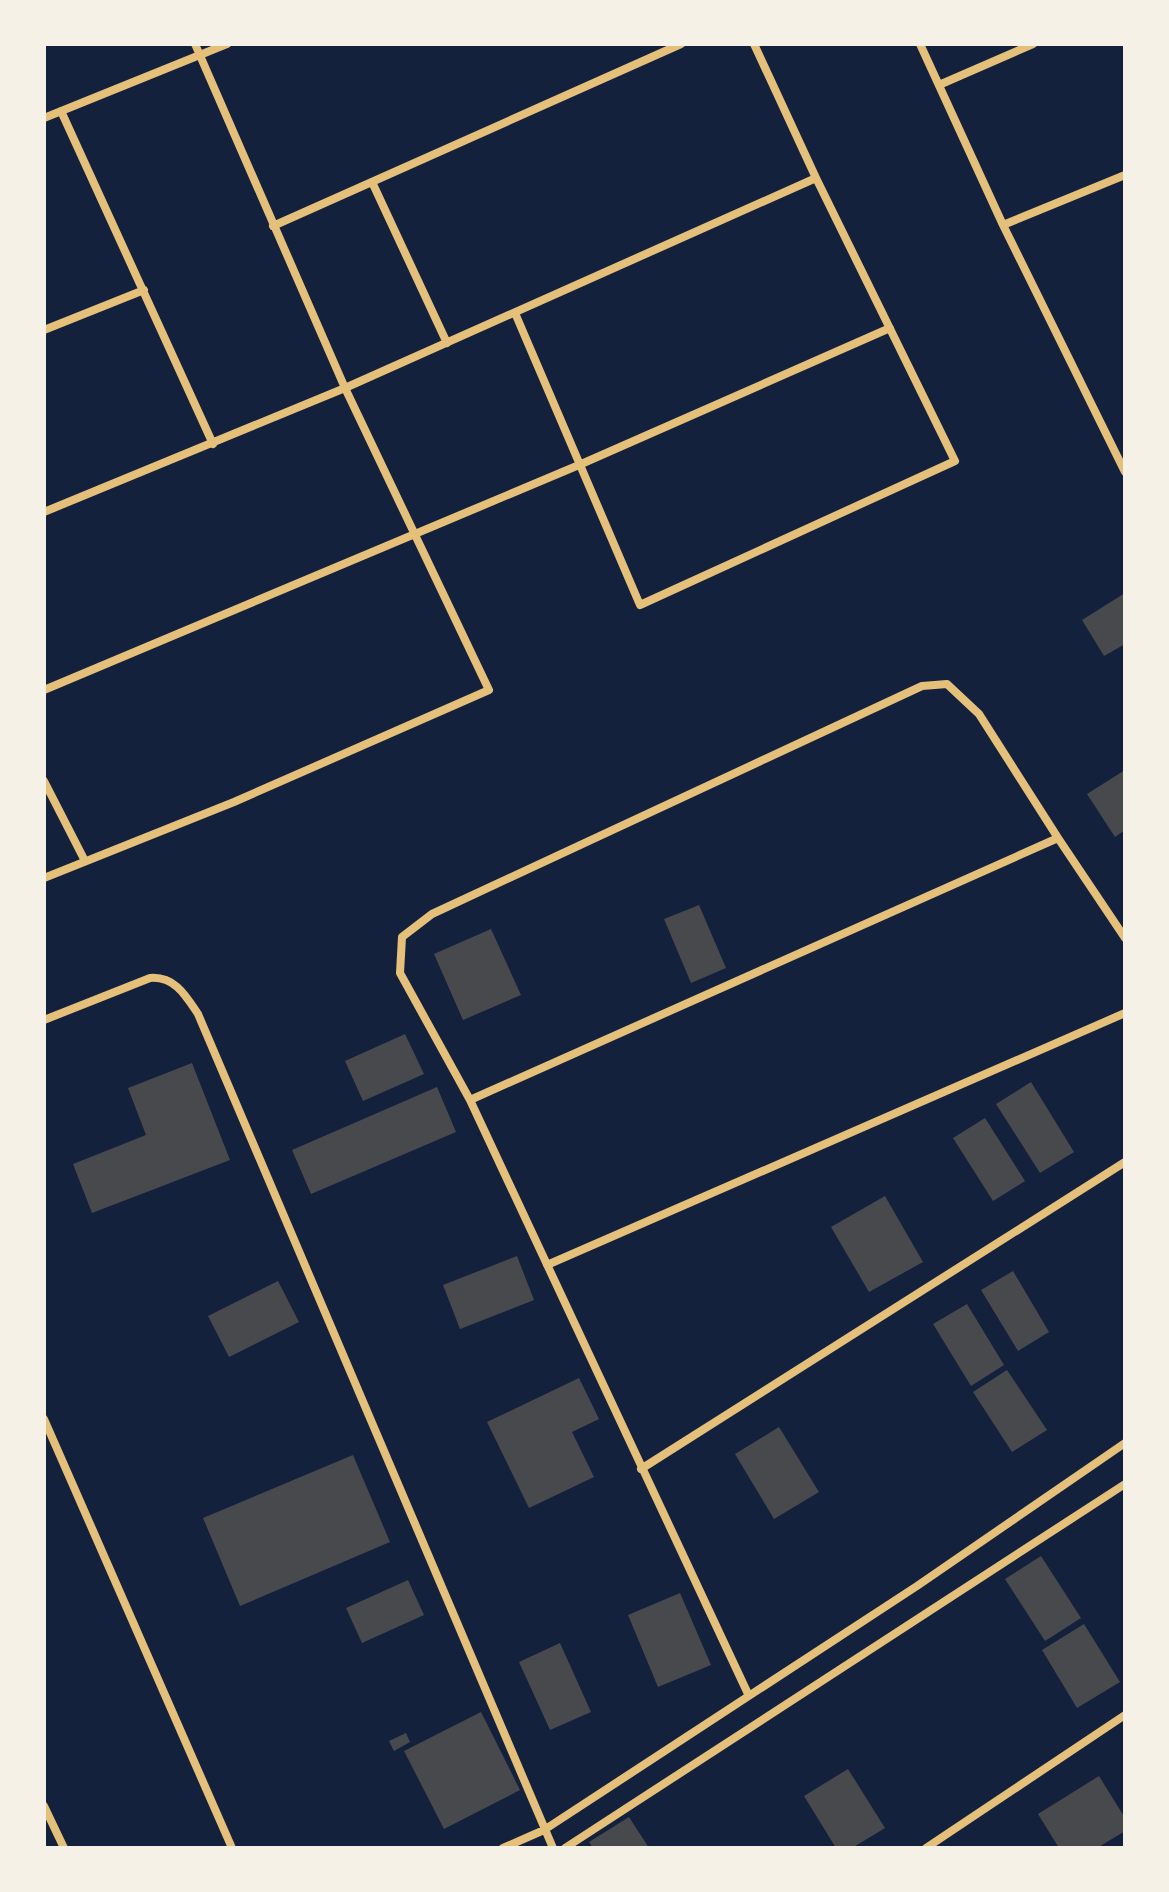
<svg xmlns="http://www.w3.org/2000/svg" width="1169" height="1892" font-family="'Golos Text',sans-serif">
  <style>
    .building { fill: #48494c }
    .lines { fill: none; stroke-linecap: round; stroke-linejoin: round }
    .minor { stroke: #e5c07b; stroke-width: 8 }
  </style>
  <rect width="100%" height="100%" fill="#14213d"/>
  <path class="building" d="M1125,593V644L1104,656L1082,620Z
    M1125,770V830L1115,837L1087,794Z
    M699,905L726,968L691,983L664,919Z
    M491,929L521,995L463,1020L434,954Z
    M405,1034L424,1074L363,1101L345,1061Z
    M192,1063L230,1160L92,1213L73,1164L146,1135L128,1088Z
    M1031,1082L1074,1152L1040,1173L996,1104Z
    M437,1087L456,1132L311,1194L292,1150Z
    M985,1118L1025,1181L993,1201L953,1138Z
    M885,1196L923,1262L869,1292L831,1227Z
    M517,1256L534,1300L460,1329L443,1285Z
    M1013,1271L1049,1332L1018,1351L981,1290Z
    M278,1281L299,1322L229,1357L208,1316Z
    M967,1304L1004,1365L971,1386L933,1324Z
    M1007,1370L1047,1430L1012,1452L973,1392Z
    M579,1378L599,1419L572,1432L594,1477L529,1508L487,1422Z
    M779,1427L819,1492L774,1519L735,1454Z
    M353,1455L390,1542L240,1606L203,1518Z
    M1041,1556L1081,1618L1045,1641L1005,1579Z
    M408,1580L424,1615L362,1643L346,1608Z
    M680,1593L711,1665L658,1687L628,1615Z
    M1084,1624L1120,1682L1077,1708L1042,1650Z
    M560,1643L591,1712L550,1730L519,1662Z
    M481,1712L520,1790L444,1829L404,1751Z
    M406,1733L410,1742L394,1751L389,1741Z
    M848,1769L885,1828L852,1848H836L804,1796Z
    M1099,1776L1125,1818V1831L1097,1848H1059L1038,1814Z
    M629,1817L649,1848H593L589,1842Z"/>
  <g class="lines">
    <path class="minor" d="M920,44L1003,225L1125,472
      M939,85L1033,44
      M61,111L213,444
      M44,118L227,44
      M372,182L447,343
      M1003,225L1125,175
      M273,226L681,44
      M515,313L640,605L955,461L816,178L754,44
      M44,330L144,290
      M44,512L345,388L816,178
      M44,690L579,465L890,328
      M44,781L85,861
      M44,878L234,802L489,690L345,388L195,44
      M44,1020L150,978C175,976 186,996 198,1014L553,1848
      M470,1100L1058,838
      M547,1265L1125,1013
      M44,1419L232,1848
      M641,1469L1125,1162
      M749,1696L470,1100L400,973L402,937L432,914L922,686L947,684L979,714L1058,838L1125,938
      M44,1806L64,1848
      M503,1848L544,1830L917,1586L1125,1443
      M565,1848L1125,1484
      M926,1848L1125,1715"/>
  </g>
  <rect width="1169" height="1892" fill="none" stroke="#f6f1e7" stroke-width="92"/>
</svg>
